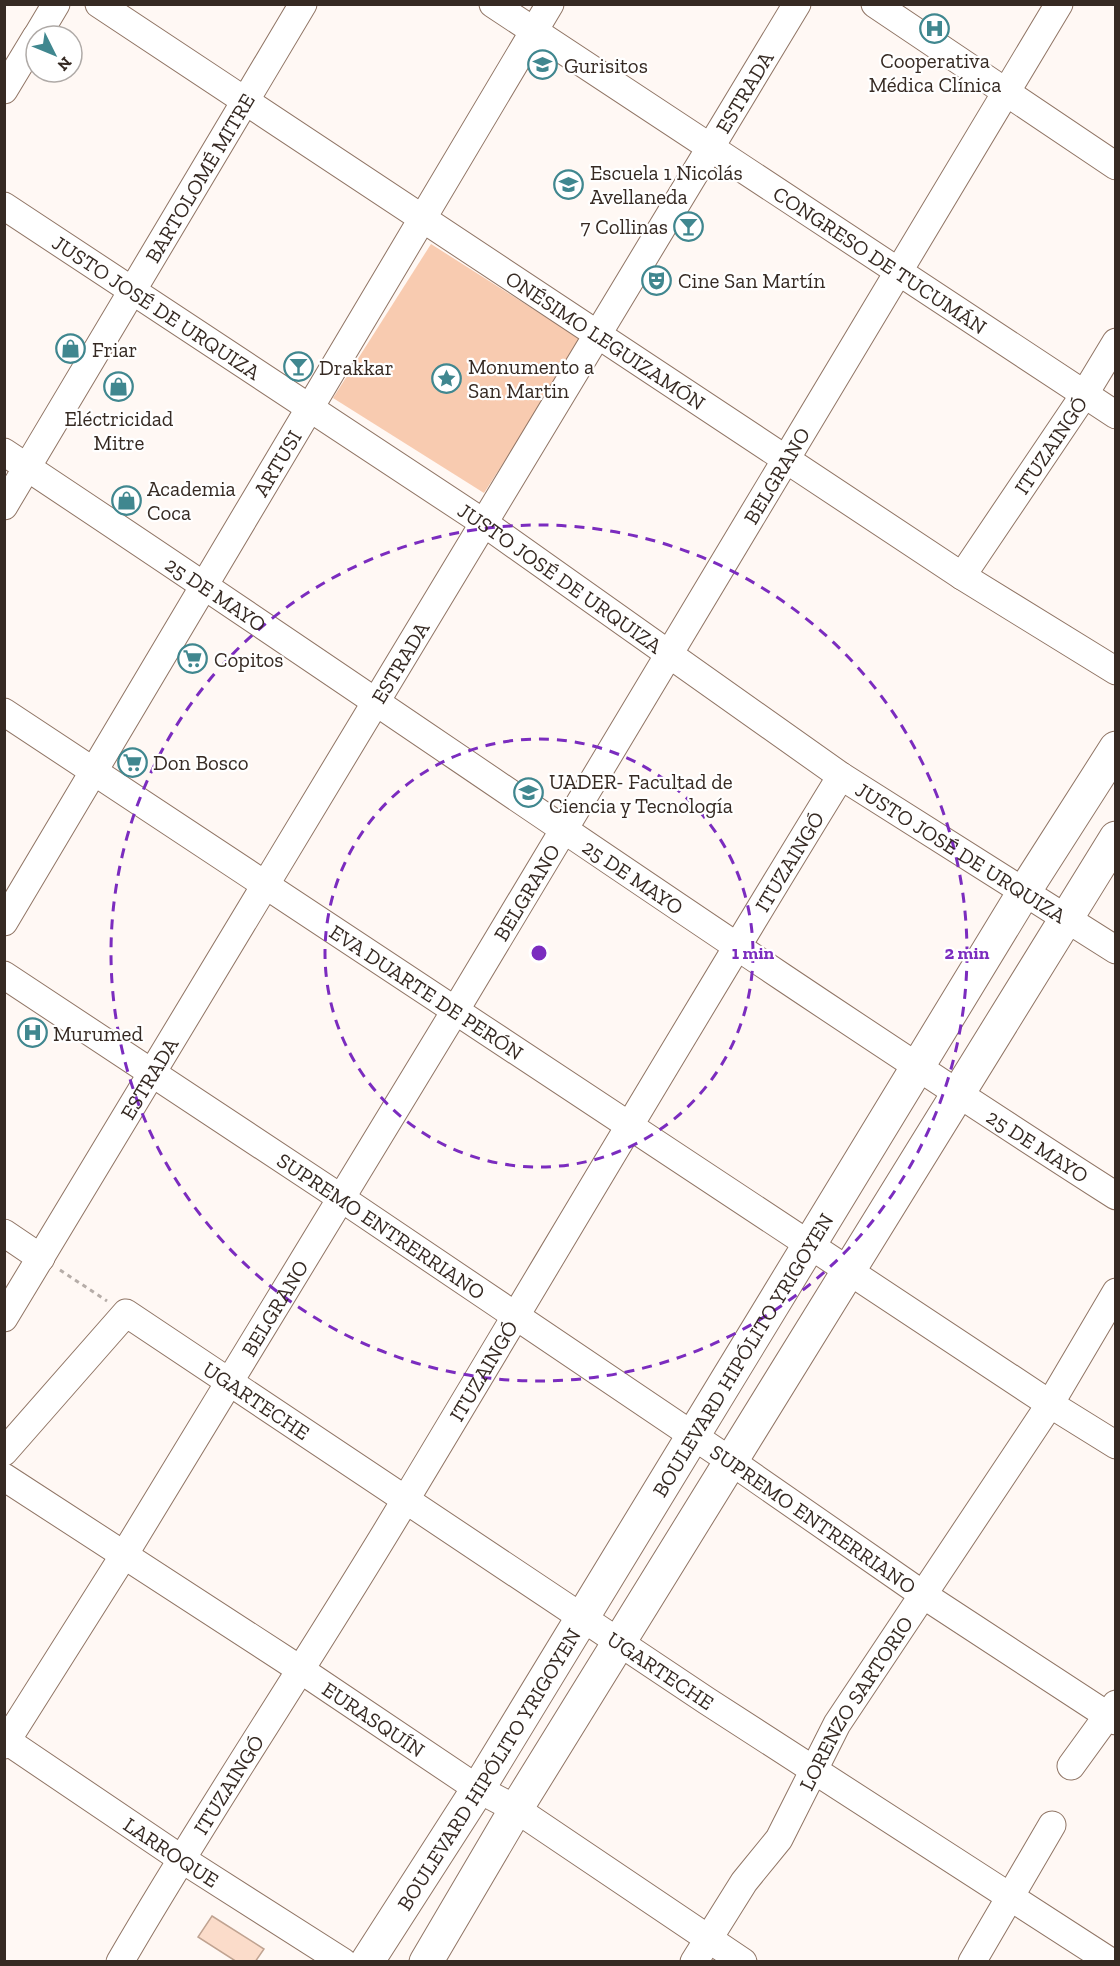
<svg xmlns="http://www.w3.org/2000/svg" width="1120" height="1966" font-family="'Zilla Slab',serif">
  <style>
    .green { fill: #f8cbb0 }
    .building { fill: #fbdcca; stroke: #c0a391; stroke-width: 1.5 }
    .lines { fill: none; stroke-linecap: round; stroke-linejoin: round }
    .minor-casing { stroke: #907565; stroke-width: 29 }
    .major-casing { stroke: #907565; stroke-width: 35 }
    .path { stroke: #b6ada8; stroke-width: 3; stroke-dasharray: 4.5 4.5; stroke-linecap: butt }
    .minor { stroke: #fff; stroke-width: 27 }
    .major { stroke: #fff; stroke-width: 33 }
    .ring { fill: none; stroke: #7b2cbf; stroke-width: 3; stroke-dasharray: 10 8 }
    .labels { text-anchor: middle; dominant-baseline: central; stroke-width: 4.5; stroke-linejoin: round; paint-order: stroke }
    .poi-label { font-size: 21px; fill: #362a23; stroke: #fff; text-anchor: start }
    .street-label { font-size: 21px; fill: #362a23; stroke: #fff }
    .centre { fill: #7b2cbf; stroke: #fff; stroke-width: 3 }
    .ring-label { font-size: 18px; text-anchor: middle; font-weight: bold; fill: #7b2cbf; stroke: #fff; stroke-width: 4.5; stroke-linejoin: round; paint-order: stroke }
  </style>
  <rect width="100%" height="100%" fill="#fff8f4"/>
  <path class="green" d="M431,244L582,340L484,493L333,398Z"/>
  <path class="building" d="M212,1916L264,1949L255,1962H237L198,1937Z"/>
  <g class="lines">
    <defs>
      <g id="minor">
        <path id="s1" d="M99,4L962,576L1116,671"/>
        <path id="s2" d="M493,4L1116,415"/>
        <path d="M875,4L1116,166"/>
        <path d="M37,36L56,4"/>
        <path d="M4,90L36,37"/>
        <path id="s3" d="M4,206L484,523L841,776L1116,950"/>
        <path id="s4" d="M4,452C376,698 740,955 1116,1196"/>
        <path id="s5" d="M4,506L303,4"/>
        <path id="s6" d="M962,576L1084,395L1116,342"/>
        <path id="s7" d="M4,712L1050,1404L1116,1445"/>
        <path id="s8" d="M4,922L550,4"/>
        <path id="s9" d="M4,975L341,1198L732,1462L925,1596L1116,1721"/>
        <path d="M4,1233L41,1258"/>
        <path id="s10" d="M4,1318L797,4"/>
        <path id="s11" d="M4,1452L126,1313L707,1701L1111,1962"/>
        <path id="s12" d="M4,1477L301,1670L478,1789L516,1809L743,1962"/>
        <path id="s13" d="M4,1739L180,1858L343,1962"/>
        <path id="s14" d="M4,1745L124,1555L455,1011L1059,4"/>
        <path d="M1071,1766L1116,1704"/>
        <path id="s15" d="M120,1962C211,1805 313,1655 406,1499C551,1258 694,1015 841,776"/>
        <path id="s16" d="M694,1962L744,1882L779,1839L837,1724L1050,1404L1116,1292"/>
        <path d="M972,1962L1052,1825"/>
      </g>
      <g id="major">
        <path id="s17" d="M367,1962L478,1789L1024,892L1116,748"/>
        <path d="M426,1962L516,1809L1116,838"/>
      </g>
    </defs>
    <use href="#minor" class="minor-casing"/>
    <use href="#major" class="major-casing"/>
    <path class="path" d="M60,1270L107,1301"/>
    <use href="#minor" class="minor"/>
    <use href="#major" class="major"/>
  </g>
  <g class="ring">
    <circle cx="539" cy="953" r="214"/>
    <circle cx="539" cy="953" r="428"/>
  </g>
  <defs>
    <symbol id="hospital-ring" viewBox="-11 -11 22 22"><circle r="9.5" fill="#fff" stroke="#40878f" stroke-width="1.5"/><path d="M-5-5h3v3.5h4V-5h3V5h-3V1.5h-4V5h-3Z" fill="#40878f"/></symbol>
    <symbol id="school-ring" viewBox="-11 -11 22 22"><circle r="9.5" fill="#fff" stroke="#40878f" stroke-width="1.5"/><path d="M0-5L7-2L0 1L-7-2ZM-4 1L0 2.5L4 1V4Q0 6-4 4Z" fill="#40878f"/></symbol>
    <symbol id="bar-ring" viewBox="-11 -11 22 22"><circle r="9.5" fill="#fff" stroke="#40878f" stroke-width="1.5"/><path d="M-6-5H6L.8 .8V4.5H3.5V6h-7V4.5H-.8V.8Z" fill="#40878f"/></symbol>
    <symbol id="theatre-ring" viewBox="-11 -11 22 22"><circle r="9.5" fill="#fff" stroke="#40878f" stroke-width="1.5"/><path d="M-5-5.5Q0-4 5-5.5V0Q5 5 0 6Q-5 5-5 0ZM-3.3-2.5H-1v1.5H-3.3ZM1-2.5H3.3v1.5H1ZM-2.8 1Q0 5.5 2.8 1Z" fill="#40878f"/></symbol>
    <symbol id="shop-ring" viewBox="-11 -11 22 22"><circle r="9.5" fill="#fff" stroke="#40878f" stroke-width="1.5"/><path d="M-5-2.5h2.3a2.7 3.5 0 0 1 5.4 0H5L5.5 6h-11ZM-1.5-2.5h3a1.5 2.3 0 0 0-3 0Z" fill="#40878f"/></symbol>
    <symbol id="sight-ring" viewBox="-11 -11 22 22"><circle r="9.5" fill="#fff" stroke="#40878f" stroke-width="1.5"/><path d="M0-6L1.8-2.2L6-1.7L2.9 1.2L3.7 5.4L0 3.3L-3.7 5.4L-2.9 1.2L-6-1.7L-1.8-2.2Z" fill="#40878f"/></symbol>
    <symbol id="supermarket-ring" viewBox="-11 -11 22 22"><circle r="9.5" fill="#fff" stroke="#40878f" stroke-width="1.5"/><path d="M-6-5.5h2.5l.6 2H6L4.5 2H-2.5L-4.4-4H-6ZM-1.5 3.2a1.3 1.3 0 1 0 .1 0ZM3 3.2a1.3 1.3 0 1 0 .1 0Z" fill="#40878f"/></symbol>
    <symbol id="university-ring" viewBox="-11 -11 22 22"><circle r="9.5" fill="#fff" stroke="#40878f" stroke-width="1.5"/><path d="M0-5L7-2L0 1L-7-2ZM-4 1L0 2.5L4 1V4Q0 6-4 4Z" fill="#40878f"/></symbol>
  </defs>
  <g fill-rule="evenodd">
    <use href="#hospital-ring" x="918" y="12" width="33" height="33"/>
    <use href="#school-ring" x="526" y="48" width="33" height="33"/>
    <use href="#school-ring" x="552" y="168" width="33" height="33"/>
    <use href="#bar-ring" x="672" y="210" width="33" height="33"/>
    <use href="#theatre-ring" x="640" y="264" width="33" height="33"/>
    <use href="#shop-ring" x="54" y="332" width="33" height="33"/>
    <use href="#bar-ring" x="282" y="350" width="33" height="33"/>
    <use href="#sight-ring" x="430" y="362" width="33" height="33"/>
    <use href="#shop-ring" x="102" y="370" width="33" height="33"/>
    <use href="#shop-ring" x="110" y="484" width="33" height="33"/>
    <use href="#supermarket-ring" x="176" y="642" width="33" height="33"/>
    <use href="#supermarket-ring" x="116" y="746" width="33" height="33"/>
    <use href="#university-ring" x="512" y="776" width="33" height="33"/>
    <use href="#hospital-ring" x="16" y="1016" width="33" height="33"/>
  </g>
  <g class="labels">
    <g class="poi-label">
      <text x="935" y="60" text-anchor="middle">Cooperativa<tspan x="935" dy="24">Médica Clínica</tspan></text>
      <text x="564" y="65">Gurisitos</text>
      <text x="590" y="172">Escuela 1 Nicolás<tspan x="590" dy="24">Avellaneda</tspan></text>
      <text x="668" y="226" text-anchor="end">7 Collinas</text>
      <text x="678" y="280">Cine San Martín</text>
      <text x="92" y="349">Friar</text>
      <text x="468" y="366">Monumento a<tspan x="468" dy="24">San Martin</tspan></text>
      <text x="319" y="367">Drakkar</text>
      <text x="119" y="418" text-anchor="middle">Eléctricidad<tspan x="119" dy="24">Mitre</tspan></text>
      <text x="147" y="488">Academia<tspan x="147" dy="24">Coca</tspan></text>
      <text x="214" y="659">Copitos</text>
      <text x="153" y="762">Don Bosco</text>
      <text x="549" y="781">UADER- Facultad de<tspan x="549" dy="24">Ciencia y Tecnología</tspan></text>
      <text x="53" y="1033">Murumed</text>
    </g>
    <g class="street-label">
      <text stroke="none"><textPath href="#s10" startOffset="1432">ESTRADA</textPath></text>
      <text stroke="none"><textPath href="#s5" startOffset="382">BARTOLOMÉ MITRE</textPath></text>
      <text stroke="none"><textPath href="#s2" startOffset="464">CONGRESO DE TUCUMÁN</textPath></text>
      <text stroke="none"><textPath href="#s3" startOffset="183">JUSTO JOSÉ DE URQUIZA</textPath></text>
      <text stroke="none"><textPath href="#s1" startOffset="608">ONÉSIMO LEGUIZAMÓN</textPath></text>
      <text stroke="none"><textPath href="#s6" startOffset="158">ITUZAINGÓ</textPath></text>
      <text stroke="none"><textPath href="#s8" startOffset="534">ARTUSI</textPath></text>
      <text stroke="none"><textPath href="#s14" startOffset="1486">BELGRANO</textPath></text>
      <text stroke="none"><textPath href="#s3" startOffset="669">JUSTO JOSÉ DE URQUIZA</textPath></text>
      <text stroke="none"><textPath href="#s4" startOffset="255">25 DE MAYO</textPath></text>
      <text stroke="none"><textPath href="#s10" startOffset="766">ESTRADA</textPath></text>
      <text stroke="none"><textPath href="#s3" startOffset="1155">JUSTO JOSÉ DE URQUIZA</textPath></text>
      <text stroke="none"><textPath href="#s15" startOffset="1288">ITUZAINGÓ</textPath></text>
      <text stroke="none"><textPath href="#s4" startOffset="759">25 DE MAYO</textPath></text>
      <text stroke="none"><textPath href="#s14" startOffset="1000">BELGRANO</textPath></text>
      <text stroke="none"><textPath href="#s7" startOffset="507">EVA DUARTE DE PERÓN</textPath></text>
      <text stroke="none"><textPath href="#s10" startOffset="280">ESTRADA</textPath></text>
      <text stroke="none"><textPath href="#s4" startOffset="1245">25 DE MAYO</textPath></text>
      <text stroke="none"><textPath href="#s9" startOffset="453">SUPREMO ENTRERRIANO</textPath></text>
      <text stroke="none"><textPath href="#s14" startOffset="514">BELGRANO</textPath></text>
      <text stroke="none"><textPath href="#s17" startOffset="714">BOULEVARD HIPÓLITO YRIGOYEN</textPath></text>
      <text stroke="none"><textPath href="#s15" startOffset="694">ITUZAINGÓ</textPath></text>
      <text stroke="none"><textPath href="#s11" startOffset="342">UGARTECHE</textPath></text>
      <text stroke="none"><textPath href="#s9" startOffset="975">SUPREMO ENTRERRIANO</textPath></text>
      <text stroke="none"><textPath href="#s11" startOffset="828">UGARTECHE</textPath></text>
      <text stroke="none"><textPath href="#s16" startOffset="306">LORENZO SARTORIO</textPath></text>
      <text stroke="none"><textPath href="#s12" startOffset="442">EURASQUÍN</textPath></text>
      <text stroke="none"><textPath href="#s17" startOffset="228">BOULEVARD HIPÓLITO YRIGOYEN</textPath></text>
      <text stroke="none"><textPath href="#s15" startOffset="208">ITUZAINGÓ</textPath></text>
      <text stroke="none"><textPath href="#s13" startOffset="202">LARROQUE</textPath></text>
    </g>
  </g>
  <circle cx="539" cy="953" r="9" class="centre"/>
  <g class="ring-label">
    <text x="753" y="959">1 min</text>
    <text x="967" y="959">2 min</text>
  </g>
  <rect width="1120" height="1966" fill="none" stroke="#362a23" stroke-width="12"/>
  <g transform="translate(54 54) rotate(133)"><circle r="28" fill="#ffffff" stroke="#afaaa7" stroke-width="1.5"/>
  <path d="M0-4.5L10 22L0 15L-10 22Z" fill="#40878f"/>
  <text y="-9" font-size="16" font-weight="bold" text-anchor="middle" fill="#362a23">N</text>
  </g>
</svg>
